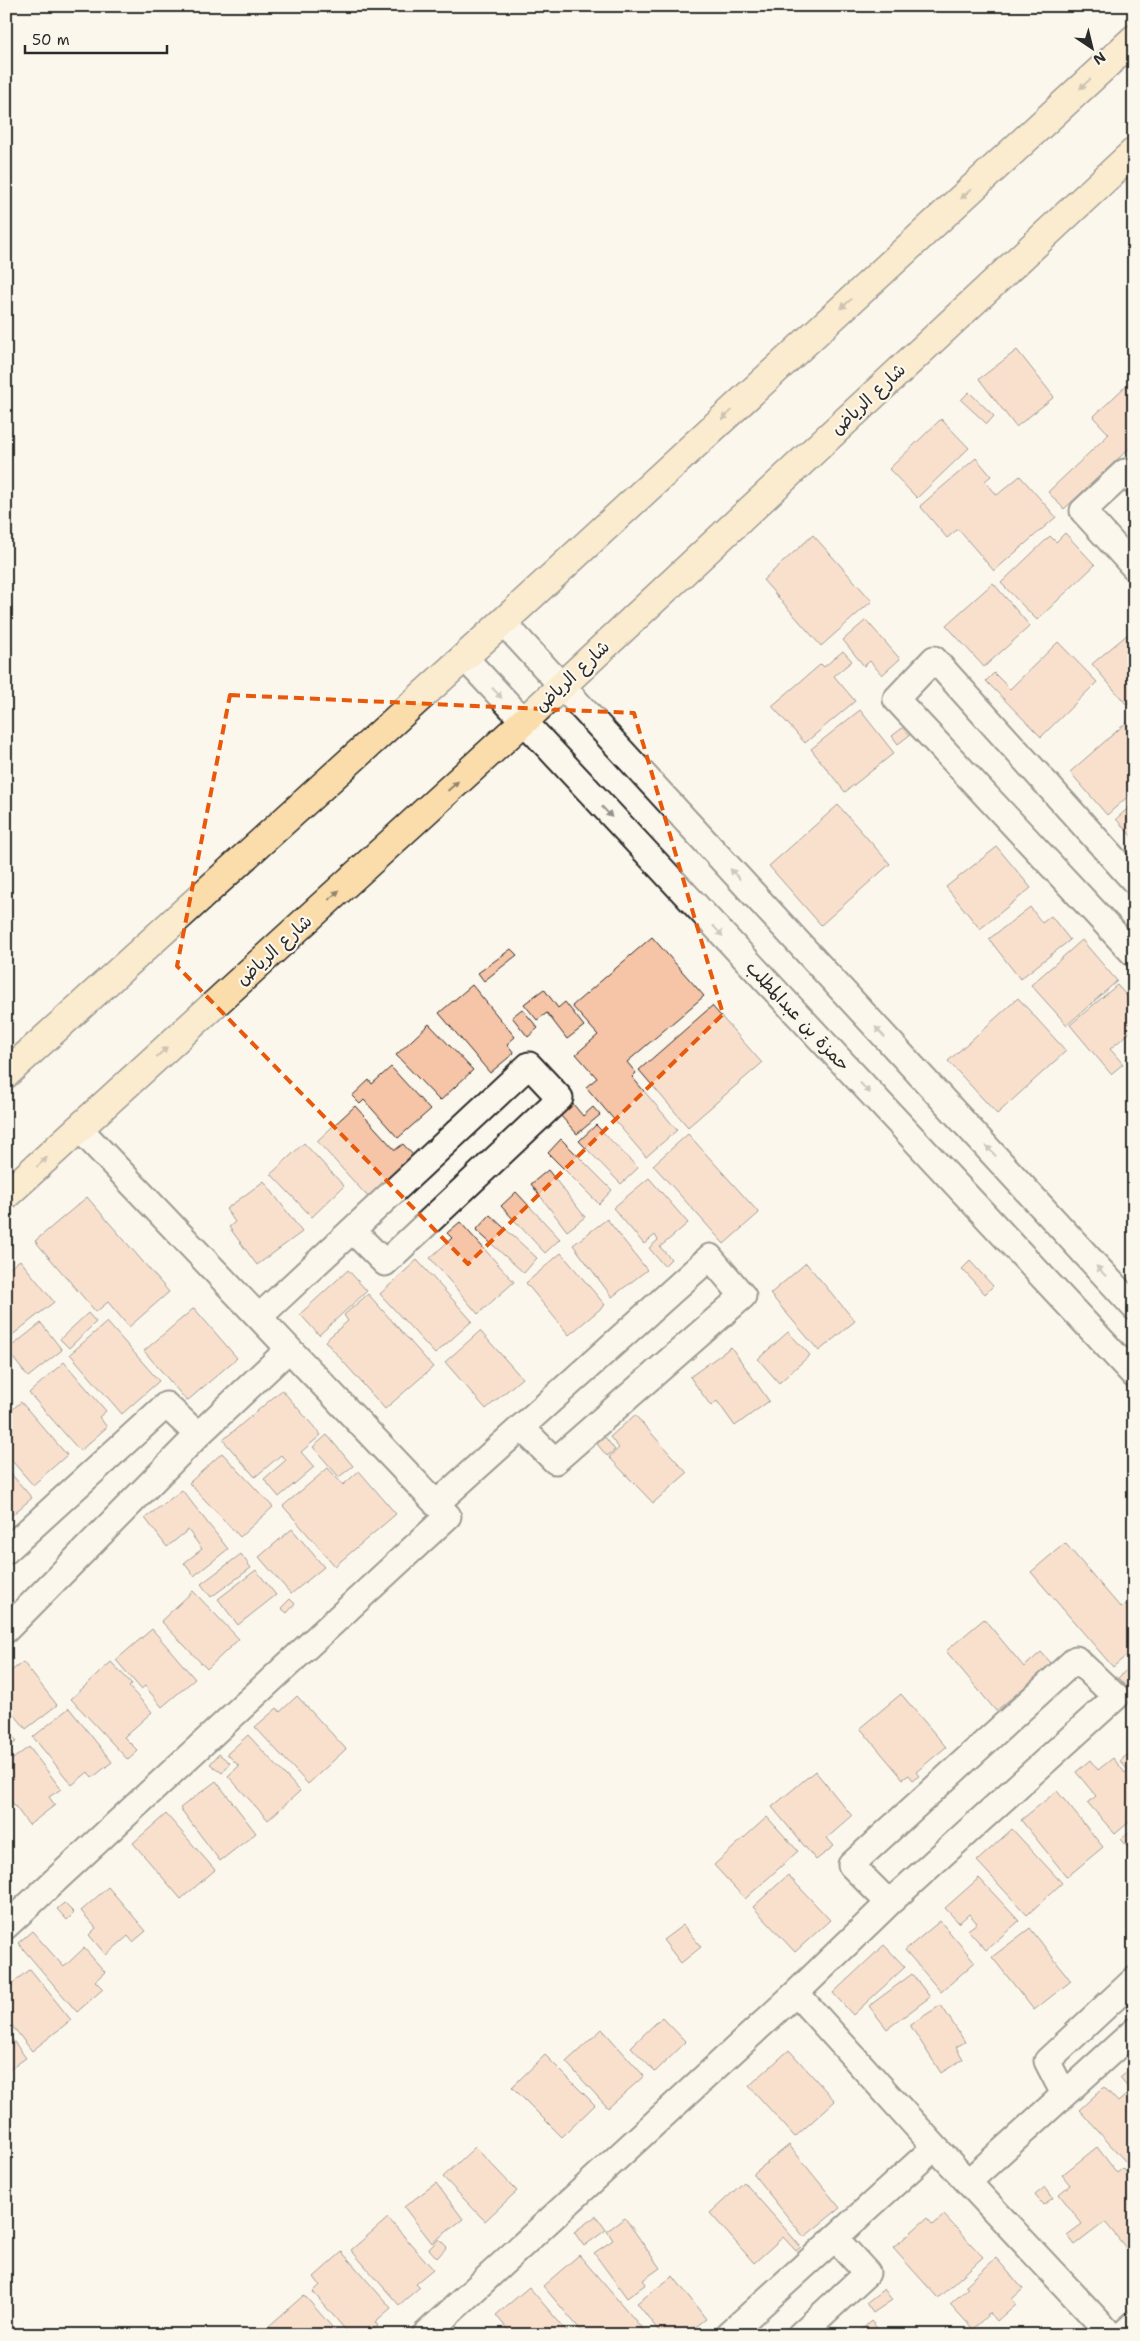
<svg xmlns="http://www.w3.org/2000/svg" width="1140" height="2341" font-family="'Shantell Sans','Playpen Sans Arabic',sans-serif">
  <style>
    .building { fill: #f6c4a6; stroke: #2b2b2b }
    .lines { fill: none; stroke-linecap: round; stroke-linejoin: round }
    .minor-casing { stroke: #2b2b2b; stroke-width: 29 }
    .major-casing { stroke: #2b2b2b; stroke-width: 31 }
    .minor { stroke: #fbf7ec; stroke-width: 25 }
    .major { stroke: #fbddab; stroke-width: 28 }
    .oneway { fill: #93846b }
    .oneway2 { fill: #93918c }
    .marked { fill: none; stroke: #e8590c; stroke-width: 4; stroke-dasharray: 10 6; stroke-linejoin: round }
    .labels { text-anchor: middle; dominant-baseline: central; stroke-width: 4.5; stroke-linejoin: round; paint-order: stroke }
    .street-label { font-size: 18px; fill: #2b2b2b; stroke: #fbf7ec }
  </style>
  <rect width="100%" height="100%" fill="#fbf7ec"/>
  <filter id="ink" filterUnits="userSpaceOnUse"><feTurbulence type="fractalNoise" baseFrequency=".02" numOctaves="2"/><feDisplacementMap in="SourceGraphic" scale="10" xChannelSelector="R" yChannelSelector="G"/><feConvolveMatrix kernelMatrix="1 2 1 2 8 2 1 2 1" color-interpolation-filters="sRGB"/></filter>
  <g filter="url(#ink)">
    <path class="building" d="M1017,350L1054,397L1016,427L979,379Z
      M1134,378V444L1064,509L1048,492L1109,434L1093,417Z
      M969,392L994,416L987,424L961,400Z
      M941,419L969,448L917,498L889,469Z
      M976,458L991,476L985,481L997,495L1020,476L1056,517L994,571L958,529L947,538L920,506Z
      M1065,533L1095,565L1037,620L1001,583L1050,536L1056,542Z
      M813,535L872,601L821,646L763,580Z
      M993,583L1030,626L984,667L946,625Z
      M866,620L900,659L882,675L870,661L864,666L843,640Z
      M1134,629V699L1127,705L1092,664Z
      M1058,642L1097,682L1041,737L986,681L994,673L1010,689Z
      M843,651L852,661L834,676L855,701L805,743L772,706L821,664L824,667Z
      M860,710L894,753L845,792L811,749Z
      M1126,723L1134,731V791L1107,815L1070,772Z
      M905,726L911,734L898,744L892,736Z
      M1134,803V839L1116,819Z
      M838,805L890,864L821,925L769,866Z
      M997,847L1031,888L980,929L946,887Z
      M1030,907L1042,923L1051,916L1070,940L1020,979L989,939Z
      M652,937L704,996L627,1062L636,1073L632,1077L677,1130L646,1157L586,1087L597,1078L576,1054L598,1035L572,1006Z
      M1082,940L1117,981L1067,1025L1031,985Z
      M511,949L517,955L484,981L478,973Z
      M472,985L515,1037L507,1044L514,1053L490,1073L439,1013Z
      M1117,985L1134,1004V1029L1110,1049L1123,1064L1111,1074L1070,1025Z
      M544,989L558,1008L565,1002L584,1026L567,1039L547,1013L537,1020L524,1004Z
      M1018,998L1066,1051L997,1114L948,1061Z
      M712,1006L762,1063L688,1127L639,1070Z
      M522,1009L538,1028L528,1037L512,1017Z
      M429,1024L473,1070L440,1101L396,1055Z
      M391,1067L430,1110L398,1138L364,1100L360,1104L352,1096L369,1080L372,1084Z
      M573,1104L583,1116L593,1107L600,1115L577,1134L560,1115Z
      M355,1106L395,1150L403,1144L413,1155L368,1197L317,1141Z
      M596,1125L638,1168L621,1184L579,1141Z
      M688,1134L759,1213L724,1244L653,1165Z
      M561,1139L612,1190L599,1204L548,1153Z
      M304,1143L344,1186L312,1217L271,1174Z
      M548,1170L585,1217L567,1231L531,1184Z
      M649,1178L688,1223L660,1247L671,1259L664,1266L649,1248L658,1240L655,1235L644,1244L613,1208Z
      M264,1181L302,1232L257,1265L229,1227L235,1222L226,1209Z
      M516,1192L560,1239L545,1253L501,1206Z
      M87,1197L169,1292L129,1327L108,1302L96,1312L35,1241Z
      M490,1215L537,1258L524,1273L476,1230Z
      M607,1219L647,1270L612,1297L573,1245Z
      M460,1222L514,1282L478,1314L430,1258L452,1238L447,1233Z
      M561,1253L605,1305L569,1335L526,1283Z
      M20,1260L54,1302L6,1340V1271Z
      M417,1260L472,1321L435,1354L380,1294Z
      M970,1261L993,1286L985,1294L962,1269Z
      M806,1263L855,1321L819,1351L770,1294Z
      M348,1270L367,1291L319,1335L300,1314Z
      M368,1294L433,1367L385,1409L325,1341L348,1321L344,1315Z
      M194,1308L237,1358L187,1401L144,1351Z
      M88,1313L96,1322L69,1348L60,1339Z
      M107,1322L159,1381L122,1414L70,1354Z
      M41,1323L62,1350L28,1377L7,1350Z
      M480,1331L522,1378L486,1409L445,1362Z
      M788,1332L810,1355L779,1383L758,1359Z
      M731,1347L769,1401L735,1426L717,1401L711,1406L690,1377Z
      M64,1362L106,1411L99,1417L107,1427L80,1451L29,1393Z
      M282,1390L321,1435L301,1452L314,1467L279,1497L264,1479L286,1460L281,1455L255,1477L223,1440Z
      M21,1402L67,1455L33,1485L6,1454V1415Z
      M635,1415L687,1473L653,1503L609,1457L619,1448L610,1437Z
      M327,1435L353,1466L339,1477L313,1447Z
      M605,1437L615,1450L607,1456L597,1444Z
      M222,1453L273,1507L240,1537L189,1483Z
      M6,1468L32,1498L6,1520Z
      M328,1468L343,1485L359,1471L396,1514L335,1566L283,1506Z
      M182,1490L228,1549L194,1576L184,1563L202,1549L188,1530L167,1547L145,1518Z
      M292,1529L324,1567L291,1594L259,1557Z
      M1065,1543L1121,1608L1126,1604L1134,1613V1649L1113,1667L1031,1572Z
      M241,1554L251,1568L211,1597L201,1584Z
      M256,1570L276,1595L238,1625L218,1599Z
      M193,1591L239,1639L207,1669L161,1621Z
      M290,1599L295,1604L287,1613L281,1608Z
      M984,1619L1024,1667L1041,1652L1052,1664L996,1711L946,1651Z
      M152,1629L195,1679L162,1707L145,1686L141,1689L116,1660Z
      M23,1662L57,1705L26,1729L6,1704V1689L9,1686L6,1682V1675Z
      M111,1662L132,1684L129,1687L152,1712L124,1737L138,1751L128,1760L71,1699Z
      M1134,1663V1695L1118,1678Z
      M901,1694L946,1747L916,1772L919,1776L913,1780L909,1775L903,1779L860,1728Z
      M297,1696L346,1749L308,1784L255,1727L277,1708L280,1712Z
      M69,1708L112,1762L92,1778L88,1772L72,1785L33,1737Z
      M6,1729L17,1741L6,1750Z
      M248,1735L300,1791L268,1820L228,1776L239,1766L227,1754Z
      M29,1747L61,1789L49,1797L55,1805L29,1825L6,1794V1764Z
      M1134,1749V1818L1115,1834L1088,1803L1096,1796L1076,1772L1090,1760L1098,1770L1113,1758L1125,1773L1128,1770L1120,1761Z
      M219,1754L230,1763L222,1773L210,1764Z
      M815,1771L852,1816L827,1838L834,1846L816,1860L772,1807Z
      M216,1781L256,1833L220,1861L180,1808Z
      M1057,1791L1103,1847L1067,1877L1021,1820Z
      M166,1814L215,1870L181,1899L133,1843Z
      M767,1817L798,1851L745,1899L714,1865Z
      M1134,1828V1854L1121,1839Z
      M1012,1829L1062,1883L1027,1915L977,1861Z
      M788,1875L830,1920L795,1952L753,1907Z
      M979,1878L1019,1921L986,1950L968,1930L977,1923L969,1914L959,1923L945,1908Z
      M108,1887L146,1931L133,1942L128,1936L106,1955L89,1935L96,1928L81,1911Z
      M64,1903L74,1913L67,1920L57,1909Z
      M940,1921L975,1962L941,1992L905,1950Z
      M683,1925L701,1947L681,1963L663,1940Z
      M1030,1928L1071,1981L1034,2010L992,1957Z
      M32,1931L64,1967L84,1948L105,1972L95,1981L103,1989L77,2012L18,1943Z
      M884,1945L905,1967L853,2015L833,1993Z
      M30,1969L71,2020L32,2051L6,2018V1988Z
      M912,1974L930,1997L887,2029L869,2006Z
      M941,2005L965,2042L956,2047L963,2059L941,2073L910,2025Z
      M662,2017L686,2042L655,2072L631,2047Z
      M602,2029L644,2076L608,2108L566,2062Z
      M6,2031L26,2058L6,2072Z
      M789,2050L835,2101L795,2137L749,2086Z
      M545,2055L595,2105L562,2137L512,2087Z
      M1134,2066V2085L1129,2089L1120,2078Z
      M1104,2087L1118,2102L1126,2095L1134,2103V2171L1079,2110Z
      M789,2145L840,2208L804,2237L753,2174Z
      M475,2147L517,2191L485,2221L443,2177Z
      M1097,2147L1117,2173L1123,2168L1134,2182V2258L1105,2222L1075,2245L1067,2235L1082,2224L1059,2194L1070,2185L1062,2175Z
      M744,2182L801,2247L796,2251L783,2237L754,2263L710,2213Z
      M436,2183L463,2219L432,2243L404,2207Z
      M1045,2187L1053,2198L1043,2205L1035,2195Z
      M944,2215L983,2257L938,2298L893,2248L927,2218L933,2225Z
      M596,2216L606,2230L584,2246L574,2232Z
      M388,2218L433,2269L416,2283L420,2287L399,2305L351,2250Z
      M625,2218L660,2268L643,2280L646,2284L627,2298L594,2253L613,2240L607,2231Z
      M439,2239L447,2247L437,2258L429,2249Z
      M342,2252L391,2308L375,2322L378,2326L368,2335H350L313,2292L320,2285L314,2277Z
      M579,2255L648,2335H585L543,2286Z
      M996,2258L1023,2289L1012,2299L1016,2304L997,2321L990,2313L973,2329L950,2304L968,2288L965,2286Z
      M673,2276L706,2319L685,2335H662L637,2303Z
      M529,2287L570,2335H512L496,2315Z
      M884,2289L892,2300L873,2313L866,2303Z
      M304,2295L339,2335H276L269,2326Z
      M871,2321L883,2335H856Z"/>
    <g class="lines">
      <defs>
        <path id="minor" d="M1134,482L1125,472L1083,511L1134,567
          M503,622L1134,1307
          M464,657L1134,1375
          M1134,881L934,659L896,699L1134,954
          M259,1317L529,1065L560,1098L385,1263L352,1230
          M436,1504L710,1257L743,1296L555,1461L521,1427
          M6,1551L166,1405L198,1435
          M6,1630L198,1435L289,1349
          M6,1926L448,1516L79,1128
          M796,1993L889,1903L1116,1697L1076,1659L851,1865L889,1903
          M1064,2094L1047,2061L1134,1980
          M968,2182L1134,2031
          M425,2335L796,1993L935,2147L1111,2335
          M728,2335L935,2147
          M800,2335L867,2273L835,2238
          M1122,2335L1134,2324"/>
        <path id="major" d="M6,1074L503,622L1134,39
          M6,1195L523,722L1134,152"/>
      </defs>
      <use href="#minor" class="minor-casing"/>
      <use href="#major" class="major-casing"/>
      <use href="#minor" class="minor"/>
      <use href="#major" class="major"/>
    </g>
    <defs><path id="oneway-solid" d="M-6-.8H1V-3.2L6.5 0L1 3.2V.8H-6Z" transform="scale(1.25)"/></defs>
    <g class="oneway">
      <use href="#oneway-solid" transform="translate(1085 84) rotate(137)"/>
      <use href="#oneway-solid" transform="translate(966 194) rotate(137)"/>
      <use href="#oneway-solid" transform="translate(846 304) rotate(137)"/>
      <use href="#oneway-solid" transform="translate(727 415) rotate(137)"/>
      <use href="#oneway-solid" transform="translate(453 786) rotate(-42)"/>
      <use href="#oneway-solid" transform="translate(334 895) rotate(-42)"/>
      <use href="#oneway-solid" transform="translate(162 1052) rotate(-42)"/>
      <use href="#oneway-solid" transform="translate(42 1162) rotate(-43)"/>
    </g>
    <g class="oneway2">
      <use href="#oneway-solid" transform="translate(497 693) rotate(47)"/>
      <use href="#oneway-solid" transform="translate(607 812) rotate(47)"/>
      <use href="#oneway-solid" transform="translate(735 874) rotate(-133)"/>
      <use href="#oneway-solid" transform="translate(718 931) rotate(47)"/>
      <use href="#oneway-solid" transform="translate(880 1032) rotate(-133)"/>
      <use href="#oneway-solid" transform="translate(865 1088) rotate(47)"/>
      <use href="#oneway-solid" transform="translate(991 1151) rotate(-133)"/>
      <use href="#oneway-solid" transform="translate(1101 1271) rotate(-133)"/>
    </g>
  </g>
  <path d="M0 0H1140V2341H0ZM230,695L634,713L723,1014L468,1264L177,966Z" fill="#fbf7ec" fill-opacity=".55" fill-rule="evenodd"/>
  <path class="marked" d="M230,695L634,713L723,1014L468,1264L177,966Z"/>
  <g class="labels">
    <g class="street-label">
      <text transform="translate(868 399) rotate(-43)">شارع الرياض</text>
      <text transform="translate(572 676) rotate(-43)">شارع الرياض</text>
      <text transform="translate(274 950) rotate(-42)">شارع الرياض</text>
      <text transform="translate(798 1016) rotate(47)">حمزة بن عبدالمطلب</text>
    </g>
  </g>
  <rect width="1140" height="2341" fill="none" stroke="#fbf7ec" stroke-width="25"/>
  <rect x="12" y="12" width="1115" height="2316" fill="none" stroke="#2b2b2b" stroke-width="2" filter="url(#ink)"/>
  <g transform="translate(1092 48) rotate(145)" stroke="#fbf7ec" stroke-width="4" paint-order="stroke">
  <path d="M0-4L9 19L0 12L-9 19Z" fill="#2b2b2b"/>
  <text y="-8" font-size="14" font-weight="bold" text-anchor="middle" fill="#2b2b2b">N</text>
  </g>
  <path d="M25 45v8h142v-8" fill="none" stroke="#2b2b2b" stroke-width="2.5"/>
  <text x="32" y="45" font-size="15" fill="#2b2b2b" stroke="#fbf7ec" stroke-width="4" paint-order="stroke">50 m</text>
</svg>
